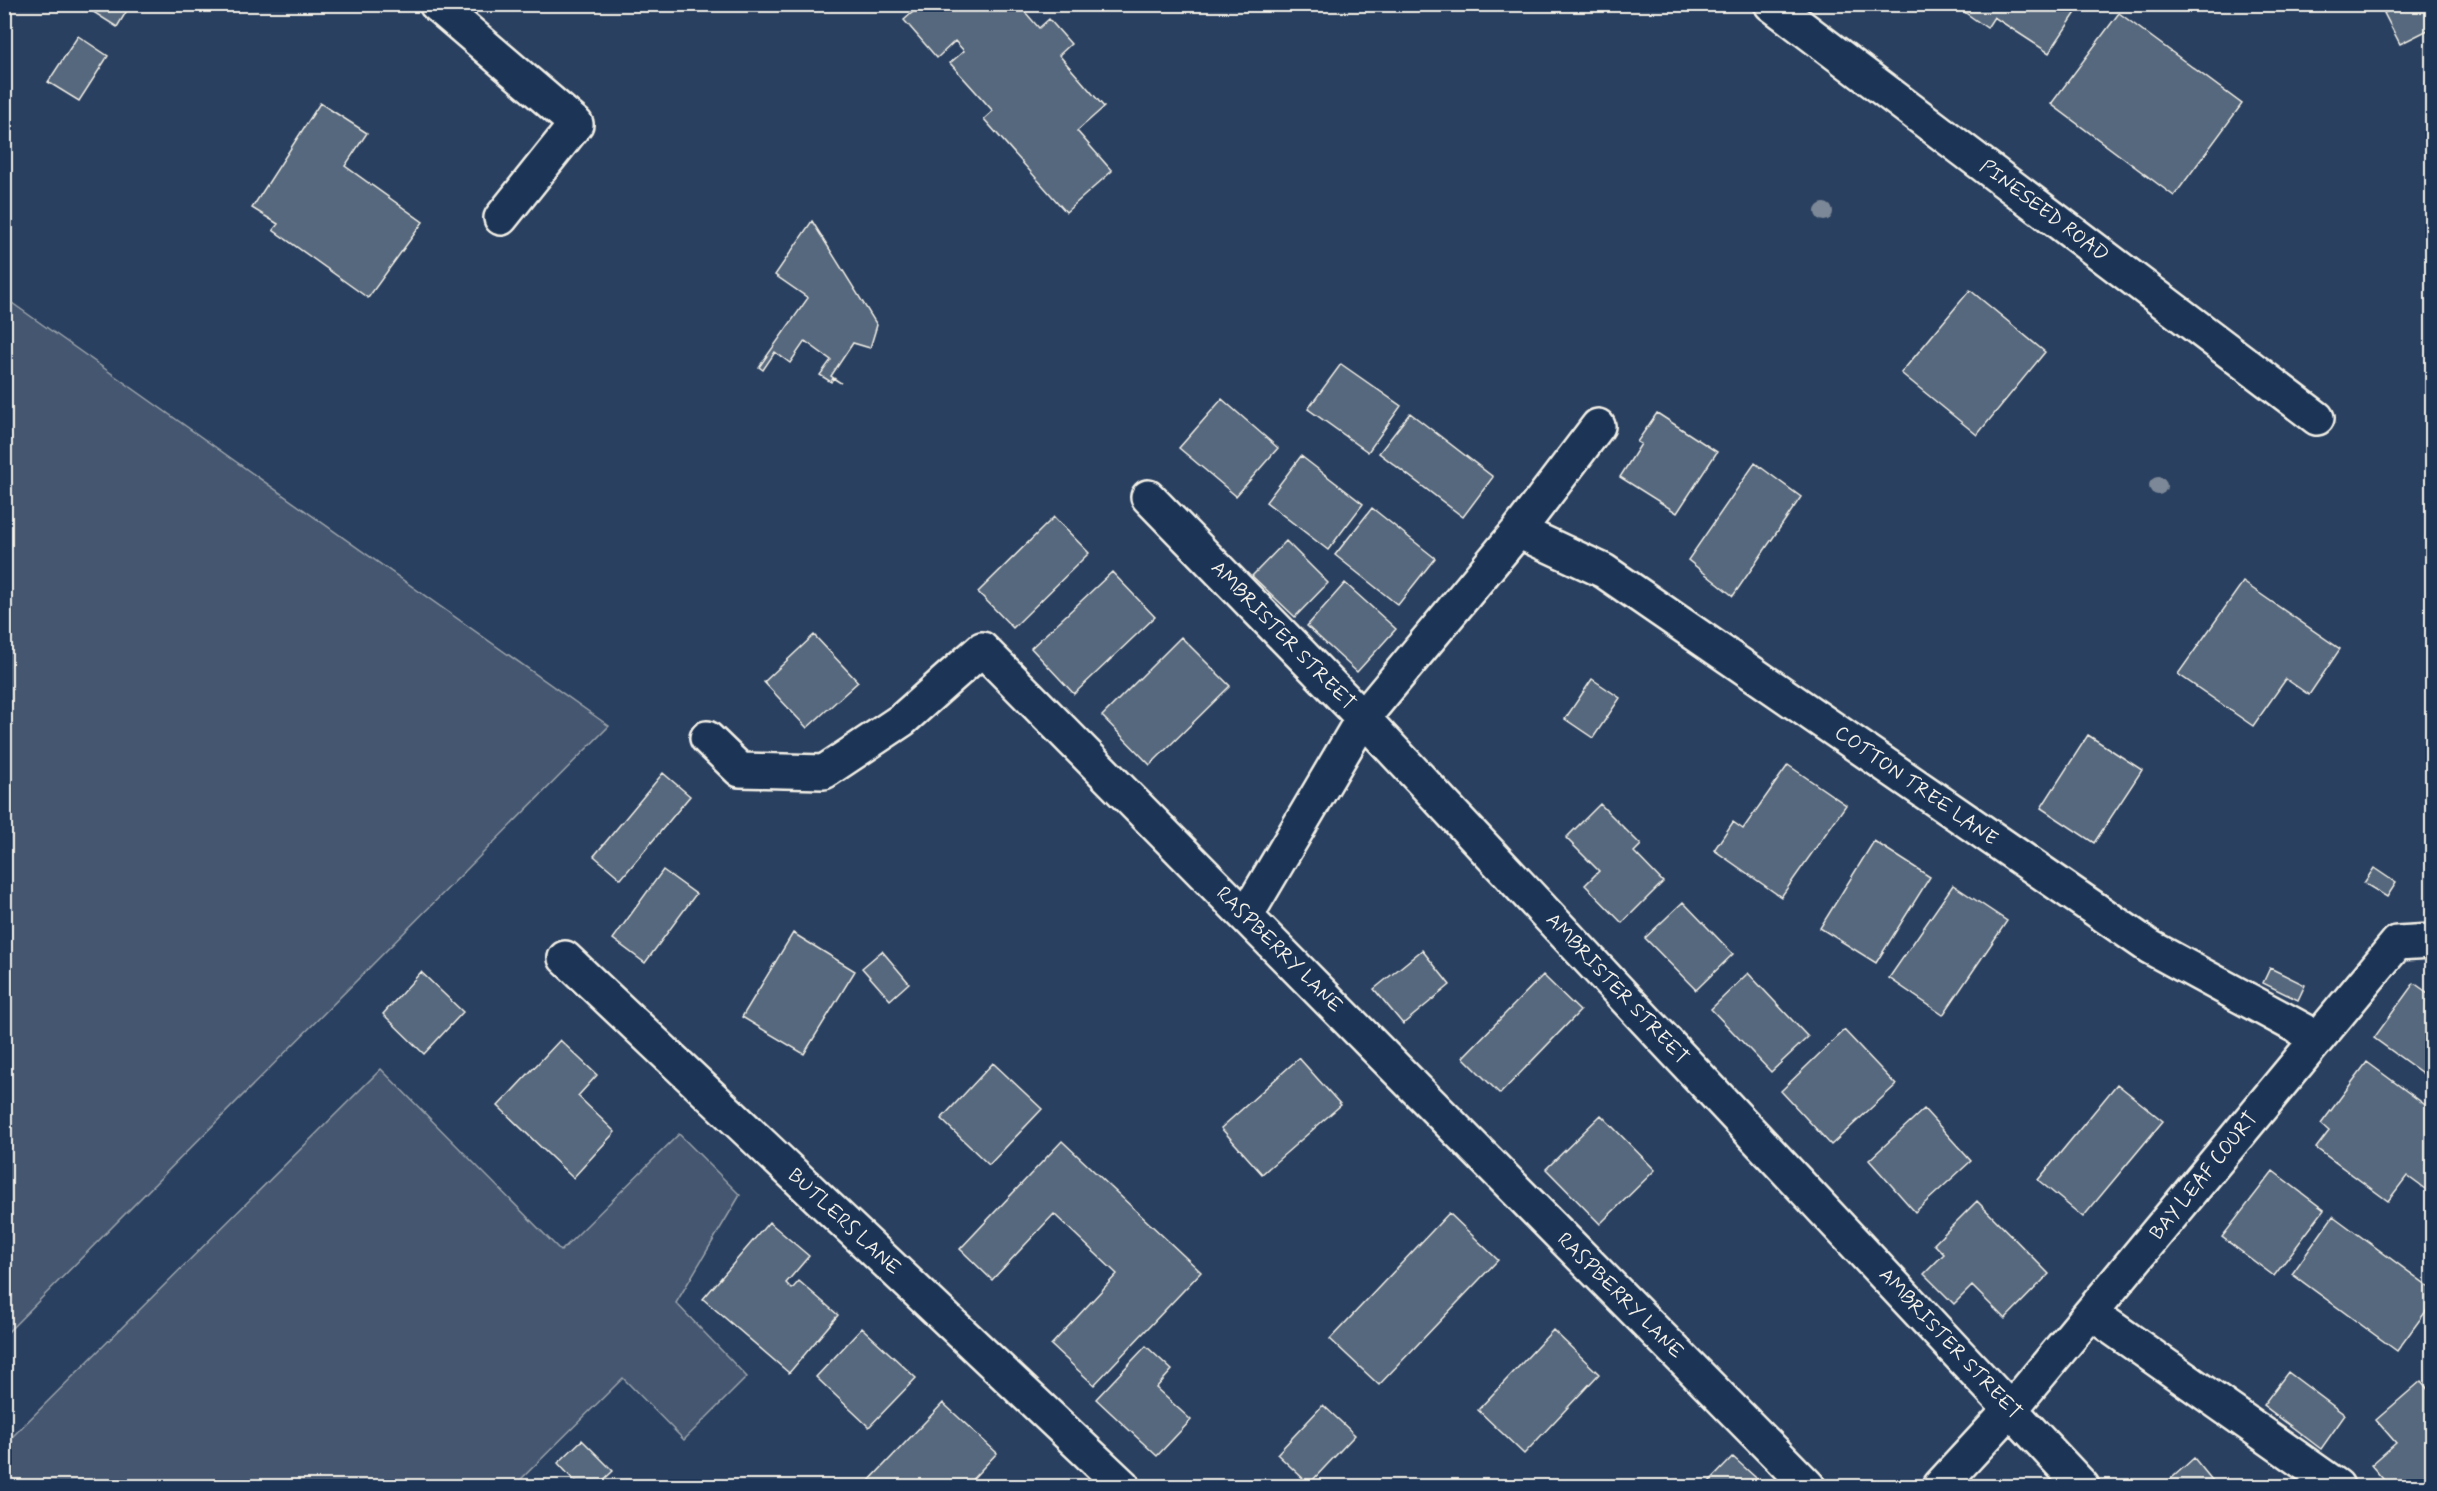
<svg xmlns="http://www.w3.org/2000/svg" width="2437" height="1491" font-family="Mynerve,sans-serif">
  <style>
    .green { fill: #445771; stroke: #9ca4ac; stroke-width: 1.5 }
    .building { fill: #56677d; stroke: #f4f1e8; stroke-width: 1.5 }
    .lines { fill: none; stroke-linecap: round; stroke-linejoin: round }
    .street-casing { stroke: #f4f1e8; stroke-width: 38 }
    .street { stroke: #1d3557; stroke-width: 33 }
    .tree { fill: #7c8897 }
    .labels { text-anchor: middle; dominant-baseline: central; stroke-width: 5; stroke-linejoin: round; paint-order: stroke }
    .street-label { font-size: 20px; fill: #f4f1e8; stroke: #1d3557 }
  </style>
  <rect width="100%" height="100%" fill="#2a4060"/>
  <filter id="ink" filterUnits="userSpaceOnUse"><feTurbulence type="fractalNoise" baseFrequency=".0167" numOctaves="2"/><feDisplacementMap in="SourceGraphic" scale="12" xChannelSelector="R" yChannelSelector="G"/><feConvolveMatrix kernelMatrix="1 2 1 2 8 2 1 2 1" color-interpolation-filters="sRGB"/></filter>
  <g filter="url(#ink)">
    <path class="green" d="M5,298L609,726L5,1335Z
      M381,1069L561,1251L679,1134L740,1195L676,1303L747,1377L684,1440L623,1378L514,1486H5V1444Z"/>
    <path class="building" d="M89,4H131L117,27L87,8Z
      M922,4H977L979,7L982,4H1018L1039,28L1049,19L1071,44L1059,55L1104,107L1077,131L1112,171L1066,212L984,119L993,111L950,63L964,51L955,41L937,58L904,20Z
      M1953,4H2080L2081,5L2049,53L1994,17L1987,28Z
      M2401,4H2432V28L2400,44L2384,13Z
      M2119,13L2242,104L2174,196L2051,104Z
      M78,36L108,56L79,101L48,82Z
      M320,103L367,133L345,166L423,222L368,298L273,230L278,224L252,208Z
      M812,221L877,325L870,348L853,343L831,376L841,383L833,378L831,382L820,375L831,360L805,341L790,363L775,352L763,370L759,367L808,298L775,275Z
      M1970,290L2045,352L1977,435L1901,373Z
      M1341,364L1401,406L1368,452L1308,409Z
      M1222,399L1278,448L1236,496L1179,448Z
      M1410,413L1493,477L1463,517L1379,453Z
      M1657,413L1717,452L1677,513L1620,477L1641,444L1637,442Z
      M1301,456L1363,504L1328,550L1266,502Z
      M1755,463L1801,497L1733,596L1688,560Z
      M1372,508L1435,558L1398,605L1335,555Z
      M1054,517L1089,553L1013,628L978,592Z
      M1286,541L1328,583L1295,617L1252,576Z
      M1112,572L1155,617L1074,694L1031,648Z
      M2243,582L2340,649L2309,695L2286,679L2253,726L2178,674Z
      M1345,583L1396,629L1357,672L1307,626Z
      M814,635L858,682L807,728L764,682Z
      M1181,637L1230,686L1150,765L1102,716Z
      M1592,679L1620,698L1593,738L1565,719Z
      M2088,735L2142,770L2094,843L2041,808Z
      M1788,765L1846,805L1781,897L1714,850L1733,822L1743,829Z
      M663,773L690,796L621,879L594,856Z
      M1600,804L1641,845L1634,852L1663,882L1622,923L1585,885L1599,871L1566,838Z
      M1874,841L1930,877L1876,963L1820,928Z
      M2374,868L2396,883L2387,897L2364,883Z
      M663,870L696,894L645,963L613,939Z
      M1953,885L2007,921L1943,1015L1889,978Z
      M1683,902L1733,954L1696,990L1645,938Z
      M793,933L855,971L804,1054L742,1017Z
      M1422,950L1450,985L1403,1024L1374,989Z
      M882,951L909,983L890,1000L862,968Z
      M2270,968L2305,985L2298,1000L2263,983Z
      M421,972L463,1012L424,1054L383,1014Z
      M1748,973L1808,1037L1771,1072L1711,1009Z
      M1543,975L1580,1011L1500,1094L1463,1057Z
      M2414,983L2432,996V1080L2374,1038Z
      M1844,1030L1896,1085L1831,1145L1781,1091Z
      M560,1040L597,1075L578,1096L615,1132L573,1178L498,1106Z
      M1299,1058L1341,1105L1262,1174L1221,1128Z
      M2367,1062L2432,1110V1179L2425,1189L2407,1176L2388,1201L2316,1148L2329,1131L2321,1124Z
      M993,1063L1042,1109L989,1165L941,1119Z
      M2117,1084L2163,1121L2083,1217L2038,1180Z
      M1924,1109L1971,1161L1915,1212L1869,1160Z
      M1601,1115L1655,1170L1600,1224L1546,1169Z
      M1062,1141L1201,1272L1094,1385L1051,1345L1117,1274L1054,1214L992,1280L960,1249Z
      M2273,1171L2324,1210L2274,1276L2222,1237Z
      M1977,1201L2049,1274L2005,1319L1972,1286L1954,1304L1924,1274L1944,1254L1934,1244Z
      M1449,1213L1498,1260L1379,1385L1330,1339Z
      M2333,1216L2432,1289V1303L2397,1351L2292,1274Z
      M769,1222L809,1256L786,1283L792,1289L799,1281L838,1315L789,1373L703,1299Z
      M862,1328L916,1378L869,1427L816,1377Z
      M1553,1330L1599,1374L1524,1454L1478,1410Z
      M1146,1346L1172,1370L1156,1388L1191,1420L1157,1456L1096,1399Z
      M2288,1372L2345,1415L2321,1449L2263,1405Z
      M2421,1381L2432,1394V1470L2414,1486H2389L2371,1465L2396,1443L2376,1420Z
      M943,1403L997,1453L966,1486H871L867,1483Z
      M1323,1405L1355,1435L1309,1484L1277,1454Z
      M582,1440L613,1471L597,1486H579L558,1463Z
      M1733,1457L1765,1486H1711L1708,1483Z
      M2194,1458L2217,1486H2163Z"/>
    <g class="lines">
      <defs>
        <path id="street" d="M436,4L576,124L501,218
          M1771,4L2317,418
          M1148,497L1363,718L2082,1486
          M1518,531L1604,571L2150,947L2318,1038
          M707,738L740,770L824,772L902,720L982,649L1808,1486
          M1246,916L1363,718L1518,531L1598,426
          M565,958L1123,1486
          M2091,1313L2337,1486
          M1940,1486L2011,1409L2397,943L2432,941"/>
      </defs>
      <use href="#street" class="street-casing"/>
      <use href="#street" class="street"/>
    </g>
    <g class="tree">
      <circle cx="1824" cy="212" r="9"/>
      <circle cx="2158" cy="486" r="9"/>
    </g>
  </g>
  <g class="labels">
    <g class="street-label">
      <text transform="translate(2044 211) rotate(37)">PINESEED ROAD</text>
      <text transform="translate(1283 636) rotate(46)">AMBRISTER STREET</text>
      <text transform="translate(1916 786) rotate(35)">COTTON TREE LANE</text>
      <text transform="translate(1279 950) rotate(45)">RASPBERRY LANE</text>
      <text transform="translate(1617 989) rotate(47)">AMBRISTER STREET</text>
      <text transform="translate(2204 1176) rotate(-51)">BAY LEAF COURT</text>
      <text transform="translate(844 1222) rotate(43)">BUTLERS LANE</text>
      <text transform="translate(1620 1296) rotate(45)">RASPBERRY LANE</text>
      <text transform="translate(1950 1344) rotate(47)">AMBRISTER STREET</text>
    </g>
  </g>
  <rect width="2437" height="1491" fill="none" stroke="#1d3557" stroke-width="24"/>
  <rect x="12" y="12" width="2413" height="1467" fill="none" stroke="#f4f1e8" stroke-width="2" filter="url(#ink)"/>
</svg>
